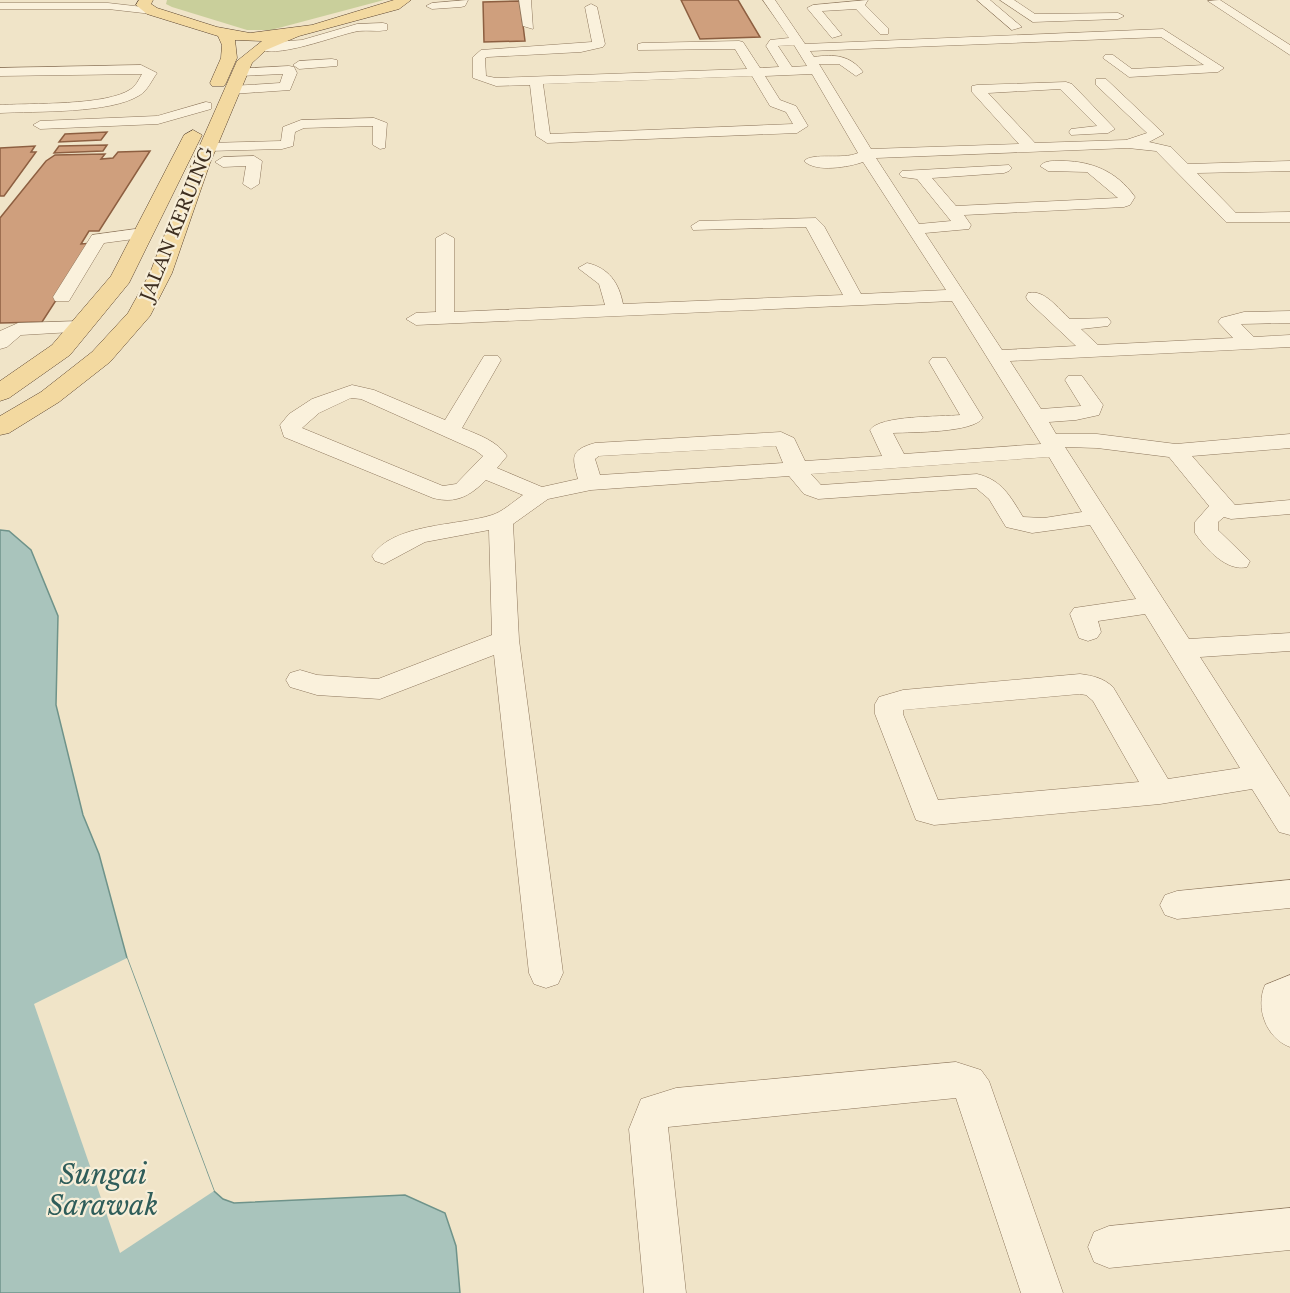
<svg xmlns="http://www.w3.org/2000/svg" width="1290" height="1293" font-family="'Libre Baskerville',serif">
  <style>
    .green { fill: #c9cf9b }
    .water { fill: #a9c4bc; stroke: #6f938a; stroke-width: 1.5 }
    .pier { fill: #f0e4c8 }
    .building { fill: #cf9f7d; stroke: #8d5f41; stroke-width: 1.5 }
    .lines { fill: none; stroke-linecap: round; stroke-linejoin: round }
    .minor-casing { stroke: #8d765c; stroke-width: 1 }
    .major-casing { stroke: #5b4430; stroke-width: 1 }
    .minor { fill: #faf1dc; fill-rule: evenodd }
    .major { fill: #f3d9a0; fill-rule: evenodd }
    .labels { text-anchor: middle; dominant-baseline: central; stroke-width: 4.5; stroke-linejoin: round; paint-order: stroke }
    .far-street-label { font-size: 18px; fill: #3d2e20; stroke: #f7eed8 }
    .near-water-label { font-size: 27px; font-style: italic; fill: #2f5d5a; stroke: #f7eed8 }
  </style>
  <rect width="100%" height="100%" fill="#f0e4c8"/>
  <path class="green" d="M167,0H384L271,30H247L172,7L166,4Z"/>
  <path class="water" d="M0,530L9,531L31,550L58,616L56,705L83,815L99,854L127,958L214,1191L223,1199L234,1203L405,1195L445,1213L456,1246L460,1293H0Z"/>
  <path class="pier" d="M127,958L214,1191L120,1253L34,1004Z"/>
  <path class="building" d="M681,0H738L760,37L700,39Z
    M520,1L525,41L484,42L483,2Z
    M107,132L101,140L59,142L65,134Z
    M107,145L103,151L54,153L59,146Z
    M35,146L31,152H36L4,196H0V148Z
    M150,151L99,231H89L81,244L93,243L42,322L0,323V218L46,161L55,155L105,154L101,159L113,158L118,152Z"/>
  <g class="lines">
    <defs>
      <path id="minor" d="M468,0L465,6L461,7L432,9L426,6L432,3Z
        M519,0H531L533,29L523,26Z
        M763,0H775L805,44L1163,29L1224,68L1218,72L1129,77L1103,58L1105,55H1113L1132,69L1204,65L1161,37L810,51L814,57C834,54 850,55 863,72L856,76L839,64H819L871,149L1019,144L972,92V86L977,85L1066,82L1072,84L1115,129L1108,133L1071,135L1069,132L1071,129L1097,126L1060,89L988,93L1035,143L1126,140L1147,133L1096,85V79H1106L1164,134L1149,142L1171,147L1188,164L1290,161V171L1197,173L1236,213L1290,212V222H1226L1156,151L1128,148L876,158L919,224L951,221L917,179L902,177L899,174L902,171L1009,165L1012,168L1009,171L1004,173L932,178L956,206L1118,198L1087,172L1048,171L1040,166C1045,161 1050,161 1057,161C1089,160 1116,170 1135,197L1130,205L1124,207L964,215L971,225L969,229L925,233L1002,350L1076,346L1028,301L1026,297L1028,293C1045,289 1058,309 1070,319L1108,318L1111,322L1108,326L1081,329L1098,345L1233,338L1218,322L1221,318L1244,312L1290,311V323L1241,324L1254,337L1290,335V347L1010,361L1041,409L1081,406L1065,380L1068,376H1082L1103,405L1099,415L1076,420L1049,422L1056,434H1097L1176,444L1290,434V448L1192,456L1235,505L1290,500V514L1231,519L1224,517L1218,522V530L1250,561L1247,567C1227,572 1206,549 1195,533V522L1209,506L1169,457L1097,448L1065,447L1189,639L1290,633V651L1200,657L1290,797V835L1279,832L1252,789L1160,804L934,825L916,820L875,714V704L879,697L903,690L1080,674C1094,676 1103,678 1113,687L1168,779L1240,768L1145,614L1098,621L1101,632L1097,638L1088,641L1079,638L1070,614L1074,608L1136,599L1090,525L1032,533L1006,527L989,499L976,488L818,499L804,494L789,476L591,490L548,499L513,524L519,640L563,973L558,984L546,988L534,984L529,973L494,655L380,699L317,695L290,687L286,680L290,673L300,670L317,675L378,679L492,635L489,530L425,542L384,564L375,561L372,556C393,523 458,526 492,515C502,512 513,502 523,495L486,480C470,496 456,504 433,498L284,437L280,425L289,414L312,399L352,385L374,390L445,420L484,356H498L501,360L462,428C479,435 497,441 507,456L497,468L542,487L578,479C572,457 570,450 595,443L781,432L794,438L805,461L882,456L870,430C880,415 941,417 960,415L929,362L932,358H946L983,418C972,433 913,432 893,433L904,454L1041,444L952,301L416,325L406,319L416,313L436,312V238L445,233L454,238V312L605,305L599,284L578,268L587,263C609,268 619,283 623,304L843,295L806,227L693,230L691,226L699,221L816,218L824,226L861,294L946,290L863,162C849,167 816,173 804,161C813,152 842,160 858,153L812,74L765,76L780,100L796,106L808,126L797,133L547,143L536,136L530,85L496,86L473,78V57L481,50L592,42L585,7L591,4L597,7L605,44L603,47L581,52L488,57L485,58L486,76L496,78L747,69L735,49L638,50V44L642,43L739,41L743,42L760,68L779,67L766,46L770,40L789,38ZM794,45L807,66L792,67L778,46ZM752,76L770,106L786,112L793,124L550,134L543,84ZM351,398L361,399L475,450L483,456L456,484L443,486L302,428L319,413ZM776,446L783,463L600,475L595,459L599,456ZM1049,457L1082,512L1044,518L1023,517C1010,496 1002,480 977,474L821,485L811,474ZM1080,694L1086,695L1093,701L1139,782L938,800L903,714V710Z
        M868,0L865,5L888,28V34H880L856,9L822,11L842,35L832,38L807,8L813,5Z
        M977,0H990L1022,27L1012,30Z
        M1000,0H1014L1035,14L1118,13L1124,16L1118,19L1033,22Z
        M1220,0L1290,45V55L1208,1Z
        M0,3H108L152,8L158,11L152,14L108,9H0Z
        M383,23L387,24V30C378,32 368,30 359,31C338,34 272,62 255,47L261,43L302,40L357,24Z
        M332,59L337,60V66L299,69L293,65L299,61Z
        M141,65L157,73C152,80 147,91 140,95C111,114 35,111 0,113V105C30,103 107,106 131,89C136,86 139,79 142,74L0,76V68Z
        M289,66L294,67L297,73L290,90L232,94L225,90L232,86L280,83L283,74L240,76L235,75V69Z
        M206,102L211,103V109L158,124L40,129L33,125L40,121L157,116Z
        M374,118L387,123L385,148L380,149L373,145V126L304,128L295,132L293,146L282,149L208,151L201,147L208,143L281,141L283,127L301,120Z
        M254,156L262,161L259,184L251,189L243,184L246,166L223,167L215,162L223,157Z
        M143,228L151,233L149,237L104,243L69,301H55L53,297L92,235Z
        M82,321L92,327L89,331L21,335L7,347L0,349V331L18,323Z
        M1290,880V908L1177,919L1165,915L1160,905L1165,895L1177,891Z
        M1290,975V1047C1266,1038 1255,1008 1265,985Z
        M956,1062L981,1070L989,1081L1063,1293H1021L956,1098L668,1127L686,1293H644L629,1129L641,1099L676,1088Z
        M1290,1208V1250L1109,1268L1094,1262L1088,1247L1094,1232L1109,1226Z"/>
      <path id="major" d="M139,0H153L151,4L157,8L217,27L250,33L312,25L394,0H411L399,9L299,36L266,50L252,63L210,163L172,273L150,316L110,362L59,402L9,433L0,435V416L41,392L92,352L128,313L150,273L192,163L237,61L262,41L235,40L237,58L226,83L224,86H212L210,83L221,58L222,45L218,36L147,14L136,5Z
        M193,130L202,135L129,283L70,355L9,398L0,401V381L52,345L111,276L184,135Z"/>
    </defs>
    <use href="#minor" class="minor-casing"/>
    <use href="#major" class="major-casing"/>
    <use href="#minor" class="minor"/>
    <use href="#major" class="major"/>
  </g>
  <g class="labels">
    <g class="far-street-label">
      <text transform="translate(177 224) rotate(-68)">JALAN KERUING</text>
    </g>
    <g class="near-water-label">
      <text x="103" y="1174">Sungai<tspan x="103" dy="31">Sarawak</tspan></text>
    </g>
  </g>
</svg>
